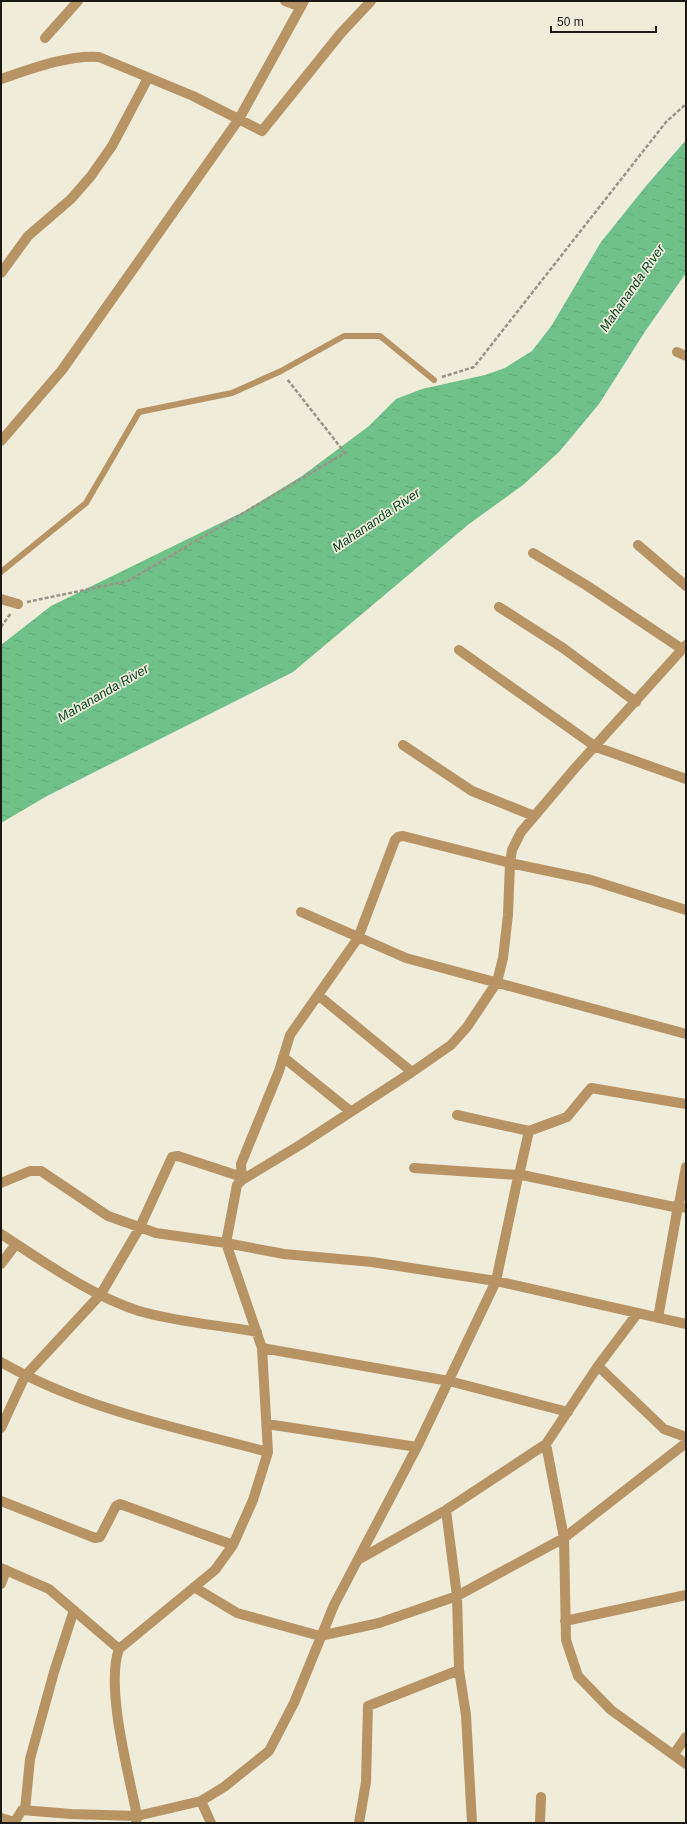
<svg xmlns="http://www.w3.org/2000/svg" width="687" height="1824" font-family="Helvetica,sans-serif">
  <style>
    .water { fill: url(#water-ripples) }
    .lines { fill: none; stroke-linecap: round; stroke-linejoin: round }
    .path { stroke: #989588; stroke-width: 2.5; stroke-dasharray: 4 2; stroke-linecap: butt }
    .lane { stroke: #b89363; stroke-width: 6 }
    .street { stroke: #b89363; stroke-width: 10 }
    .labels { text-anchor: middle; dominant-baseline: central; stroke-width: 3.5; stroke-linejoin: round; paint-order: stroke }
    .water-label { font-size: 13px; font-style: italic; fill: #044623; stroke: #efecda }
  </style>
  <defs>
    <pattern id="water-ripples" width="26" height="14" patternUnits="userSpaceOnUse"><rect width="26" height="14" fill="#6fc189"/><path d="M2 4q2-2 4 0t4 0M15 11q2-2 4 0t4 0" fill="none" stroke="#60a575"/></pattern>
  </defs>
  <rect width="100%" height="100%" fill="#efecda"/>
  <path class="water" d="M686,140V273L646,330L599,404L559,452L523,485L469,524L293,672L47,796L1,823V645L51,606L245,511L302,476L369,426L396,399L422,389L485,375L505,368L532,351L552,325L601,242L646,186Z"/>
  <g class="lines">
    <path class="path" d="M442,377L474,367L666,122L686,104
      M27,602L128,581L345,453L287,379
      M1,627L11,613"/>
    <path class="lane" d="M1,572L86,503L139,412L232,393L281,371L344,336H380L434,380"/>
    <path class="street" d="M285,1L301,7
      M45,38L78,1
      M1,79C28,70 70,54 99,57L193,96L262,131L341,33L371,1
      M1,273L28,236L71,199L91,176L112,146L148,78
      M677,352L686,356
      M1,441L62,370L239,119L304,1
      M638,545L686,586
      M533,553L586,585L682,649
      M1,599L18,604
      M499,607L563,648L636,702
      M459,650L596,747L686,779
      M403,745L472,791L534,816
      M301,912L406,958L686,1034
      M318,995L412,1072
      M283,1057L350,1111
      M457,1115L529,1131
      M414,1168L519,1175L529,1131L567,1117L591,1088L686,1104
      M242,1180L241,1164L279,1071L290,1035L358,938L395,840L398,837L403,836L510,863L591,880L686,910
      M1,1183L30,1171H41L108,1216L156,1233L226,1243L284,1254L372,1262L496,1281L686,1324
      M1,1234C44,1262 90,1295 139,1311C176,1322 219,1325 257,1332
      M1,1264L16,1244
      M658,1318L678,1206L686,1208
      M262,1348L449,1381L568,1412
      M1,1362C83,1409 178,1428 268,1452
      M598,1366L664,1429L686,1437
      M267,1424L417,1447
      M1,1428L25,1376L101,1294L140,1227L172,1157L178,1156L242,1177
      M546,1444L564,1538L566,1640L578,1676L611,1710L686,1764
      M1,1501L95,1538L100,1537L116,1506L120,1504L233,1545
      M446,1510L457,1596L459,1670L466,1715L472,1823
      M358,1560L446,1510L546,1444L598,1366L637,1314
      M1,1568L49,1589L119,1649
      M1,1584L6,1570
      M194,1587L237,1613L320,1636L379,1623L457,1596L564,1538L686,1443
      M565,1621L686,1595
      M674,1754L686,1737
      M201,1801L211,1823
      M25,1810L30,1759L54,1672L74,1610
      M1,1818L14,1822
      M14,1823L22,1810L71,1814L137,1816L201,1801L224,1787L269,1751L294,1703L334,1605L417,1447L496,1281L518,1177L522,1175L674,1207L679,1204L686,1167
      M136,1823L137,1816C129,1774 105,1687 119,1649L215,1570L233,1545L253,1500L268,1452L262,1348L226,1243L237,1185L242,1180L300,1145L412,1072L451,1045L467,1027L497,982L503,958L508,915L510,863L512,850L521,832L576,767L686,645
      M359,1823L366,1782L368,1706L459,1670
      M540,1823L541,1797"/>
  </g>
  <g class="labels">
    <g class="water-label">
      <text transform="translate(632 288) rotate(-55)">Mahananda River</text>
      <text transform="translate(376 520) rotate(-34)">Mahananda River</text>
      <text transform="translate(103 693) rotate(-30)">Mahananda River</text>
    </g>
  </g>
  <rect width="687" height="1824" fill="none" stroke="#1b1a14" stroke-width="4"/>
  <path d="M551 26v6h105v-6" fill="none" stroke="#1b1a14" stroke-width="2"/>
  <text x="557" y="26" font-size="12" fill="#1b1a14" stroke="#efecda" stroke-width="3" paint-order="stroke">50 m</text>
</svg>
